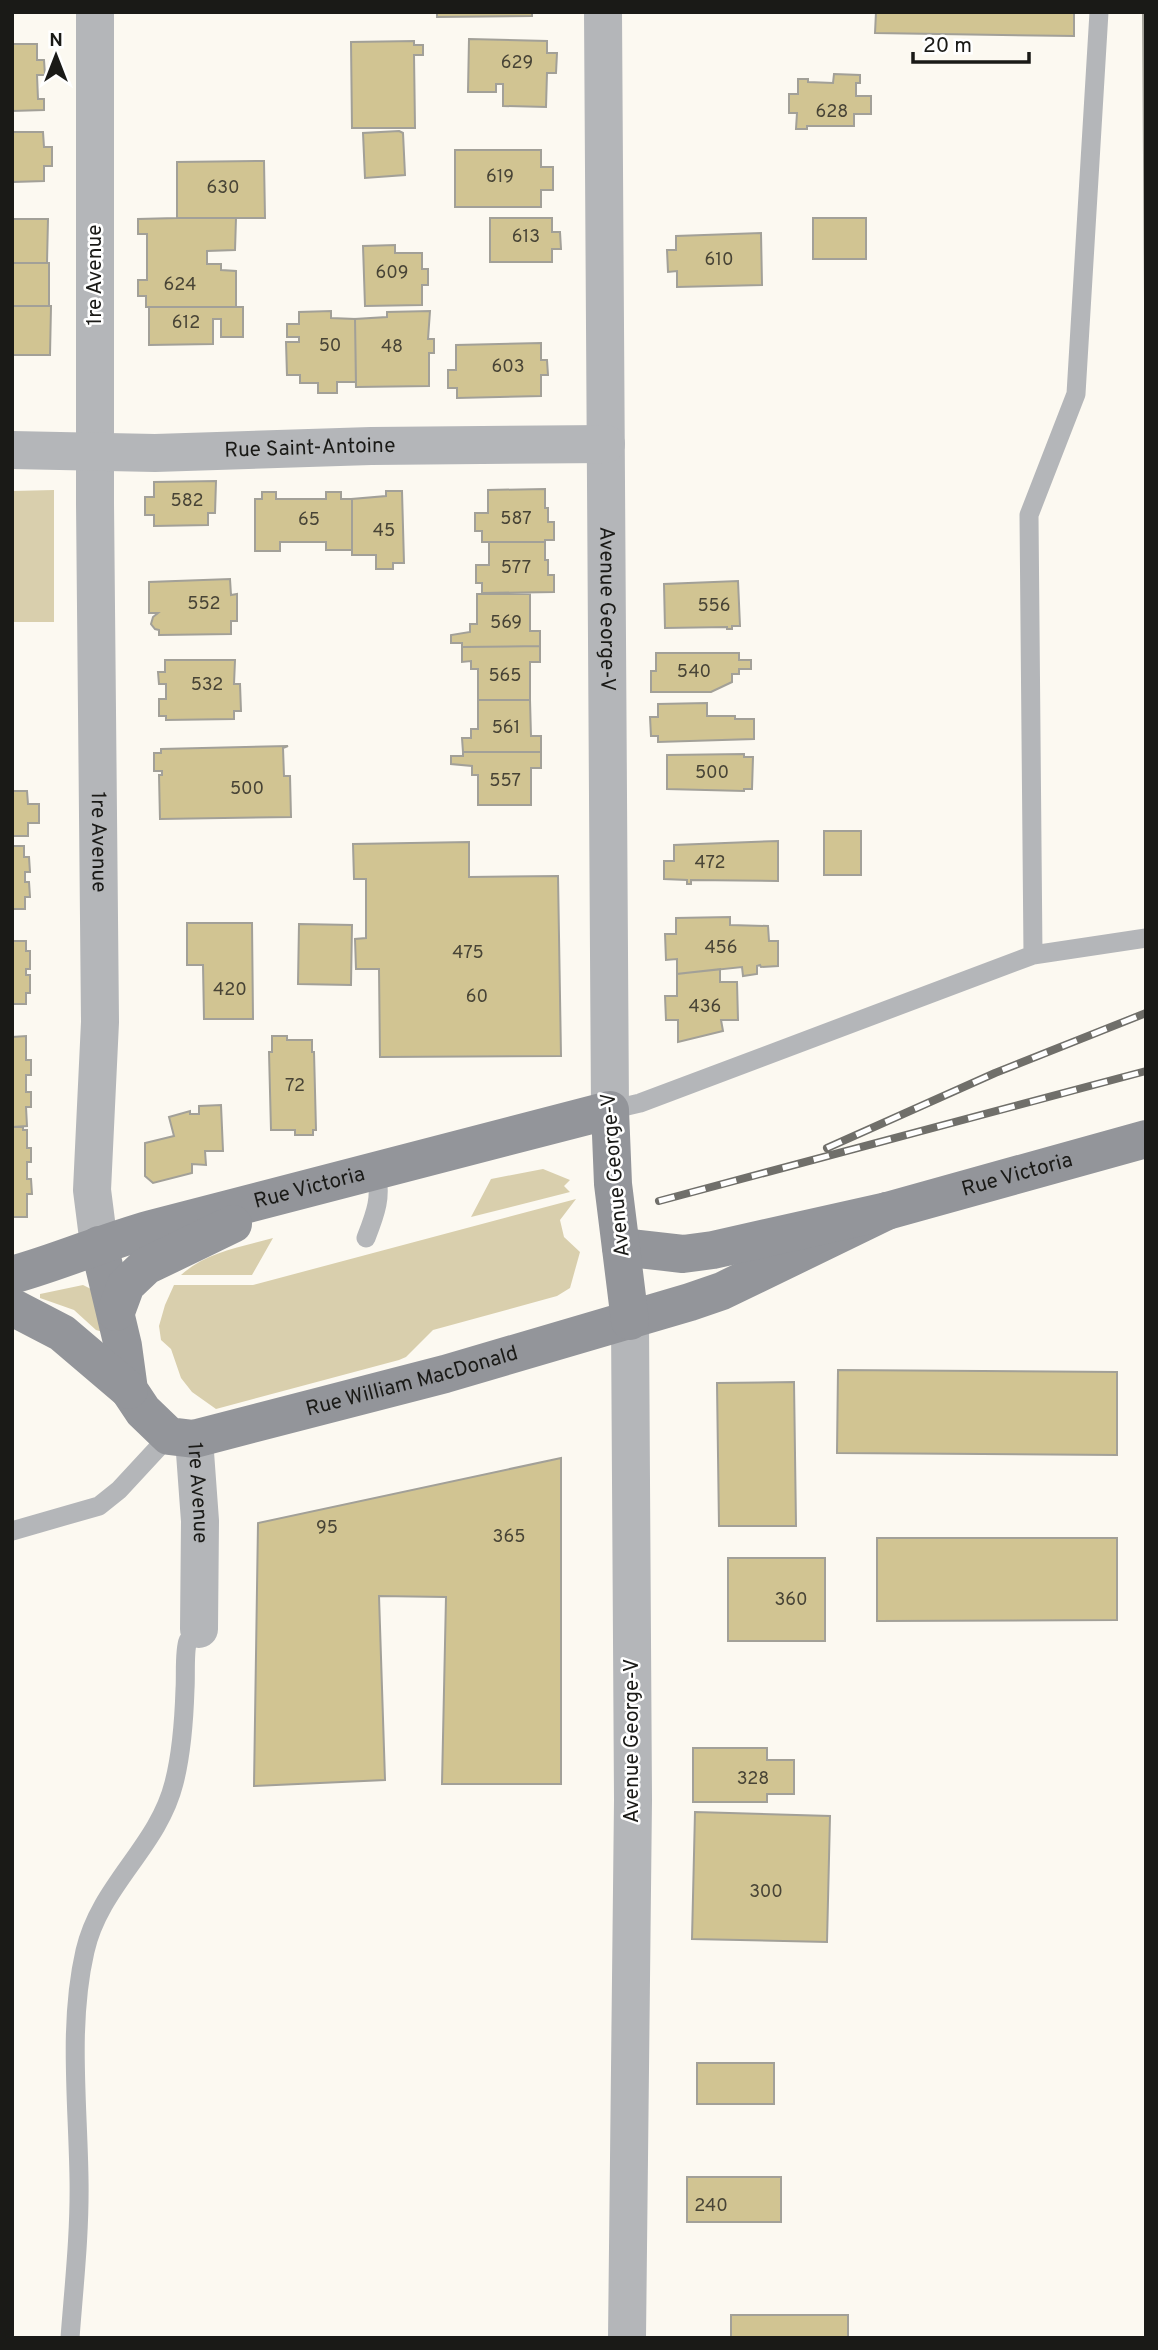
<svg xmlns="http://www.w3.org/2000/svg" width="1158" height="2350" font-family="Overpass,sans-serif">
  <style>
    .green { fill: #d9cfad }
    .building { fill: #d1c492; stroke: #a2a098; stroke-width: 2 }
    .lines { fill: none; stroke-linecap: round; stroke-linejoin: round }
    .service { stroke: #b4b6b9; stroke-width: 19 }
    .minor { stroke: #b4b6b9; stroke-width: 38 }
    .tertiary { stroke: #b4b6b9; stroke-width: 38 }
    .secondary { stroke: #93959a; stroke-width: 38 }
    .rail-casing { stroke: #706f6a; stroke-width: 8 }
    .rail { stroke: #fff; stroke-width: 5; stroke-dasharray: 16; stroke-linecap: butt }
    .labels { text-anchor: middle; dominant-baseline: central; stroke-width: 5; stroke-linejoin: round; paint-order: stroke }
    .number-label { font-size: 18px; fill: #484436 }
    .street-label { font-size: 21px; fill: #1a1a17; stroke: #fff }
  </style>
  <rect width="100%" height="100%" fill="#fcf9f1"/>
  <path class="green" d="M54,490V622H12V491Z
    M543,1169L570,1180L564,1186L570,1192L471,1217L491,1179Z
    M576,1199L560,1220L564,1237L580,1252L570,1288L557,1296L433,1330L406,1357L399,1360L216,1409L192,1392L181,1378L171,1349L161,1340L159,1326L165,1305L174,1285H253Z
    M273,1238L252,1275H181C206,1252 241,1247 273,1238Z
    M83,1285L91,1289L103,1332L96,1330L74,1310L40,1298V1294Z"/>
  <path class="building" d="M437,12H532V16L437,17Z
    M876,12H1074V36L875,33Z
    M1143,12H1146V448Z
    M469,39L547,41V53H557L556,73H547L546,107L503,106V84H496V92H468Z
    M414,41V45H423V55H414L415,128H352L351,42Z
    M12,44H37V60H44L45,75H37L38,99H44V110L12,111Z
    M834,74L860,75V83H856V96H871V114H854V126H807V129H796L797,113H789V94H798V79H808V82L833,83Z
    M399,131L403,133L405,175L365,178L363,133Z
    M12,132H43L44,147H52V166H44V181L13,182L12,190Z
    M455,150H541V167H553V190H541V207H455Z
    M264,161L265,218H177V162Z
    M177,218H236L235,250L207,251V264H221V270L236,271V307H146V296H138V280H147V234H138V219Z
    M490,218H552V232H560L561,249H552V262H490Z
    M813,218H866V259H813Z
    M12,219H48L47,263H12Z
    M761,233L762,285L677,287V271L668,272L667,250H676V236Z
    M395,245V253H422V269H428V285H422V305L365,306L363,246Z
    M12,263H49V306H12Z
    M12,306H51L50,355H12Z
    M149,307H243V337H221V319H213V344L149,345Z
    M331,311V318L355,319L356,382H337V393H318V383H300V375H287L286,342H299V337H287V324H299V312Z
    M430,311L428,339H434V353H429V386L356,387L355,319L387,317V312Z
    M541,343V360H547L548,375H541V396L457,398V388H448V370H456V345Z
    M216,481L215,513H208V525L154,526V515H145V497H154V482Z
    M545,489V508H548V522H554V540H545V542H482V531H475V513H488V490Z
    M386,491H402L404,563H393V569H376V555H352V499L386,496Z
    M262,492H276V499H326V492H341V499H352V550H326V542H280V551H255V499H262Z
    M489,542H545V560H548V575H554V592L482,593V583H476V565H489Z
    M230,579L231,595L237,594V621H231V634L159,635V630L155,629L151,624L153,617L158,613H149V582Z
    M738,581L740,626H732V629H727V627L665,628L664,584Z
    M477,594H530V631H540V646L462,647V643H451V635L470,632V624H477Z
    M540,646V662H530V700H478V669H471V661L462,662V647Z
    M656,653H739V660H751V669H739V674H732V682L711,692H651V671H656Z
    M165,660H235L234,684H240L241,711H234V719L166,720V716H159V699H166V684H159L158,672H165Z
    M478,700H530L531,736H541V752H463L462,738H471V729H478Z
    M707,703V716H735V719H754V739L658,742V736H651L650,717H658V704Z
    M288,746L283,748L284,776H290L291,817L160,819L159,775H162V771H154V753H161V749Z
    M463,752H541V768H531V805H478V775H472V766L451,764V756H463Z
    M744,754V757H753L752,789H744V791L667,789V755Z
    M12,791H27L28,804H39V823H28V836H12Z
    M824,831H861V875H824Z
    M778,841V881L691,880V884H687V880L664,879V861H674V845Z
    M469,842V877L558,876L561,1056L380,1057L379,969H356L355,939L366,938V879H354L353,844Z
    M12,846H24V857H29L30,872H25V882H29L30,897H25V909H12Z
    M730,917V925L768,926L769,941H778V966L761,967L760,965L757,966V974L743,976L742,967L677,974V959L666,960L665,934H676V918Z
    M187,923H252L253,1019H204L203,965H187Z
    M299,924L352,925L351,985L298,984Z
    M12,941H26V951H30V969H26V975H30V993H26V1004H12Z
    M720,969V982H737L738,1020H721L723,1031L678,1042V1020H666L665,996H677V974Z
    M26,1036V1060H31V1075H26V1092H31V1107H26L27,1126L12,1127V1037Z
    M272,1036H287V1040H312V1052H314L316,1130H313V1135H295V1130H271L269,1052H272Z
    M221,1105L223,1151H205L206,1165L192,1164V1173L153,1183L145,1176V1143L174,1136L169,1117L190,1111V1114H199V1106Z
    M12,1127H23V1130H27V1148H31V1162H27V1179H31L32,1194H27V1217H12Z
    M838,1370L1117,1372V1455L837,1453Z
    M794,1382L796,1526H719L717,1383Z
    M561,1458V1784H442L446,1597L379,1596L385,1780L254,1786L258,1523Z
    M877,1538H1117V1620L877,1621Z
    M728,1558H825V1641H728Z
    M693,1748H767V1760H794V1794H767V1802H693Z
    M695,1812L830,1816L827,1942L692,1939Z
    M697,2063H774V2104H697Z
    M687,2177H781V2222H687Z
    M731,2315H848V2338H731Z"/>
  <g class="lines">
    <path class="service" d="M1033,955L1029,515L1076,394L1099,12
      M610,1110L640,1103L1033,955L1146,938
      M366,1238C375,1215 383,1195 375,1171
      M12,1531L99,1506L119,1490L169,1436
      M70,2338C74,2285 80,2232 79,2179C78,2103 68,2025 85,1951C100,1885 158,1847 174,1783C182,1752 184,1721 185,1689C186,1677 184,1650 188,1641C190,1637 196,1633 199,1629"/>
    <path class="minor" id="s1" d="M194,1439L200,1521L199,1629"/>
    <g class="tertiary">
      <path id="s2" d="M95,12V503L100,1022L92,1190L99,1245"/>
      <path id="s3" d="M603,12L610,1110"/>
      <path id="s4" d="M12,450L155,453L371,446L606,444"/>
      <path d="M627,2338L633,1800L630,1321"/>
    </g>
    <g class="secondary">
      <path id="s5" d="M99,1245L123,1346L129,1390L143,1411L169,1436L194,1439L445,1374L690,1302L722,1291L887,1211"/>
      <path id="s6" d="M621,1247L683,1254L713,1250L887,1211L1146,1139"/>
      <path id="s7" d="M12,1275C59,1262 104,1242 151,1229L610,1110L613,1184L630,1321"/>
      <path d="M12,1307L62,1333L129,1390"/>
      <path d="M116,1312L126,1285L146,1266L233,1224"/>
    </g>
    <defs>
      <path id="rail" d="M827,1148L995,1073L1146,1013
        M659,1201L1146,1071"/>
    </defs>
    <use href="#rail" class="rail-casing"/>
    <use href="#rail" class="rail"/>
  </g>
  <g class="labels">
    <g class="number-label">
      <text x="517" y="63">629</text>
      <text x="832" y="112">628</text>
      <text x="500" y="177">619</text>
      <text x="223" y="188">630</text>
      <text x="526" y="237">613</text>
      <text x="719" y="260">610</text>
      <text x="392" y="273">609</text>
      <text x="180" y="285">624</text>
      <text x="186" y="323">612</text>
      <text x="330" y="346">50</text>
      <text x="392" y="347">48</text>
      <text x="508" y="367">603</text>
      <text x="187" y="501">582</text>
      <text x="516" y="519">587</text>
      <text x="309" y="520">65</text>
      <text x="384" y="531">45</text>
      <text x="516" y="568">577</text>
      <text x="204" y="604">552</text>
      <text x="714" y="606">556</text>
      <text x="506" y="623">569</text>
      <text x="694" y="672">540</text>
      <text x="505" y="676">565</text>
      <text x="207" y="685">532</text>
      <text x="506" y="728">561</text>
      <text x="712" y="773">500</text>
      <text x="505" y="781">557</text>
      <text x="247" y="789">500</text>
      <text x="710" y="863">472</text>
      <text x="721" y="948">456</text>
      <text x="468" y="953">475</text>
      <text x="230" y="990">420</text>
      <text x="477" y="997">60</text>
      <text x="705" y="1007">436</text>
      <text x="295" y="1086">72</text>
      <text x="327" y="1528">95</text>
      <text x="509" y="1537">365</text>
      <text x="791" y="1600">360</text>
      <text x="753" y="1779">328</text>
      <text x="766" y="1892">300</text>
      <text x="711" y="2206">240</text>
    </g>
    <g class="street-label">
      <text transform="translate(95 275) rotate(-90)">1re Avenue</text>
      <text stroke="none"><textPath href="#s4" startOffset="298">Rue Saint-Antoine</textPath></text>
      <text stroke="none"><textPath href="#s3" startOffset="597">Avenue George-V</textPath></text>
      <text stroke="none"><textPath href="#s2" startOffset="830">1re Avenue</textPath></text>
      <text transform="translate(616 1175) rotate(-95)">Avenue George-V</text>
      <text stroke="none"><textPath href="#s6" startOffset="406">Rue Victoria</textPath></text>
      <text stroke="none"><textPath href="#s7" startOffset="310">Rue Victoria</textPath></text>
      <text stroke="none"><textPath href="#s5" startOffset="460">Rue William MacDonald</textPath></text>
      <text stroke="none"><textPath href="#s1" startOffset="54">1re Avenue</textPath></text>
      <text transform="translate(632 1741) rotate(-90)">Avenue George-V</text>
    </g>
  </g>
  <rect width="1158" height="2350" fill="none" stroke="#1a1a17" stroke-width="28"/>
  <g transform="translate(56 56)" stroke="#ffffff" stroke-width="5" paint-order="stroke">
  <path d="M0-5L12 26L0 18L-12 26Z" fill="#1a1a17"/>
  <text y="-10" font-size="19" font-weight="bold" text-anchor="middle" fill="#1a1a17">N</text>
  </g>
  <path d="M913 52v10h116v-10" fill="none" stroke="#1a1a17" stroke-width="3.5"/>
  <text x="923" y="52" font-size="21" fill="#1a1a17" stroke="#ffffff" stroke-width="5" paint-order="stroke">20 m</text>
</svg>
